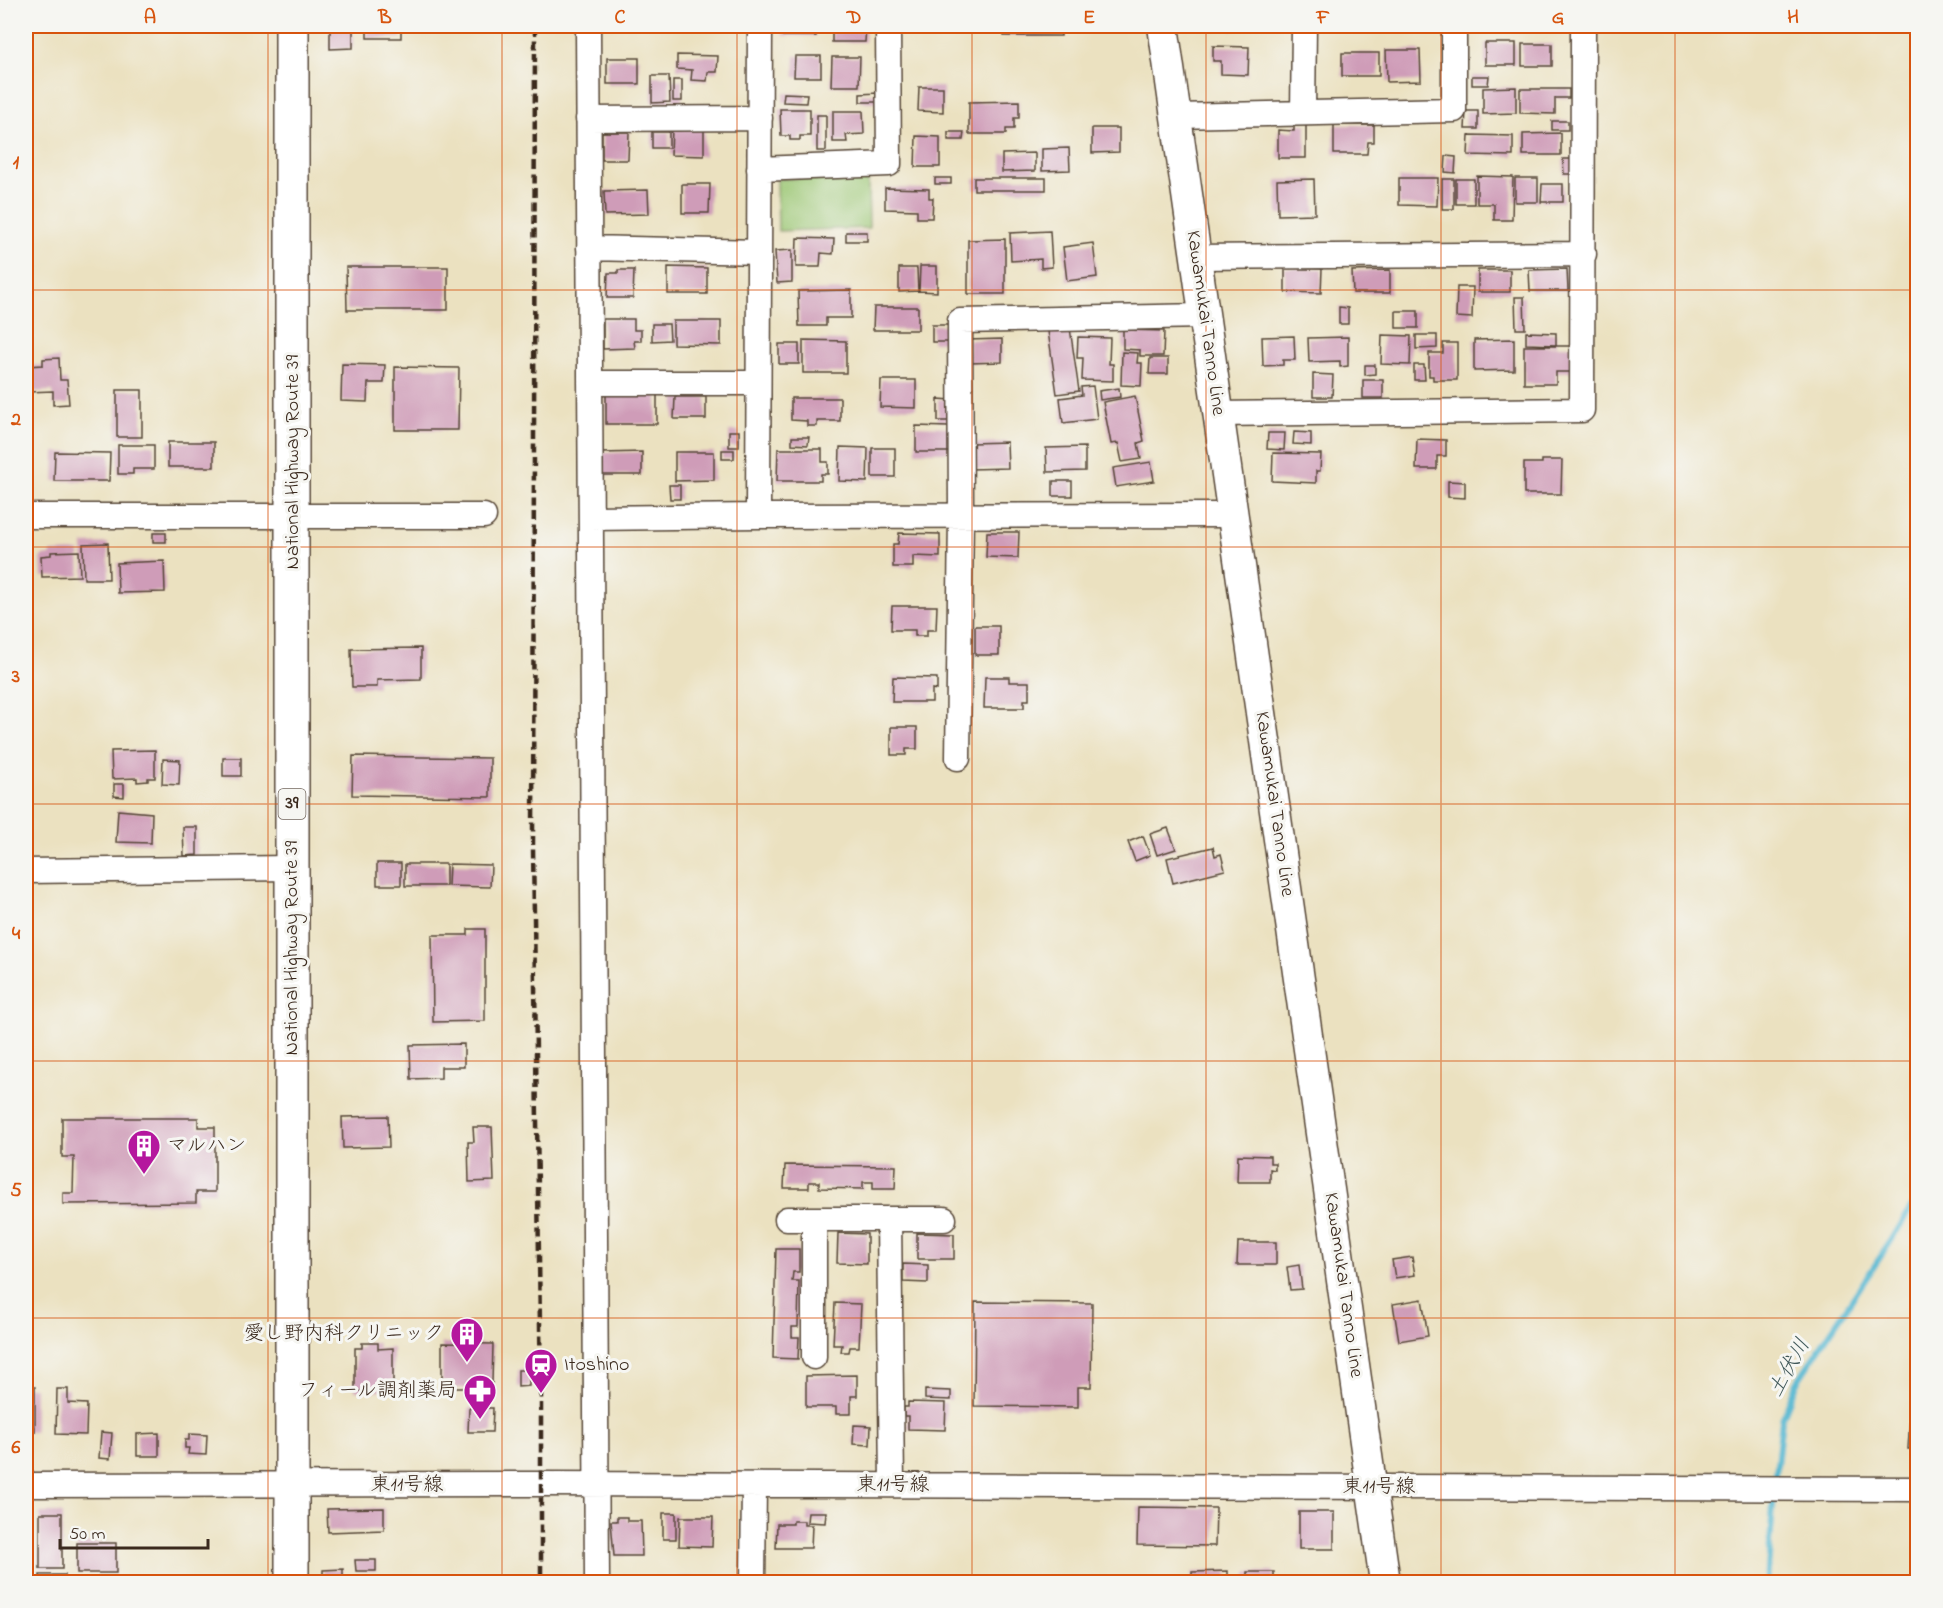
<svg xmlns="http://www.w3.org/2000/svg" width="1943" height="1608" font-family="'Indie Flower','Klee One',sans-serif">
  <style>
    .green { fill: #9cc774; stroke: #6c7849; stroke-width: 1.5 }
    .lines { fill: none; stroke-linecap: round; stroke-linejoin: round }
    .stream { stroke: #51b6d0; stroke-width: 6 }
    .building { fill: #cf9cb8 }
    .minor-casing { stroke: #554536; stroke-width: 27 }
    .major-casing { stroke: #554536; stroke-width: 33 }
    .highway-casing { stroke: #554536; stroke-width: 36 }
    .minor { stroke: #fff; stroke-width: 24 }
    .major { stroke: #fff; stroke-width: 30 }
    .highway { stroke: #fff; stroke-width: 33 }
    .rail { stroke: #3b2a1e; stroke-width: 4.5; stroke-dasharray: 9 4.5; stroke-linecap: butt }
    .grid { fill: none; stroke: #d7540e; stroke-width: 1.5; stroke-opacity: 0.55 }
    .labels { text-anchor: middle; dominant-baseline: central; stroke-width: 6; stroke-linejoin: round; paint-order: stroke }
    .shield { fill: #f6f6f2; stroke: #73675e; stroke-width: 1.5 }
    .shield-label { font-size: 18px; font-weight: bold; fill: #3b2a1e }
    .street-label { font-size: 20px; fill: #3b2a1e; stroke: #f6f6f2 }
    .poi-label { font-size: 20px; fill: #3b2a1e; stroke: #f6f6f2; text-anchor: start }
    .water-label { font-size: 21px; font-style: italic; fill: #435b5c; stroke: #f6f6f2 }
    .neatline { fill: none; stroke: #d7540e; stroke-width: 2 }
    .grid-label { font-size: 20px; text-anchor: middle; font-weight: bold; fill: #d7540e }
  </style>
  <rect width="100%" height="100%" fill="#f6f6f2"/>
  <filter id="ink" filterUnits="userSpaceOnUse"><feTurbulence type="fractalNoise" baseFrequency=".0167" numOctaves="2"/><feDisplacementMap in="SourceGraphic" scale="12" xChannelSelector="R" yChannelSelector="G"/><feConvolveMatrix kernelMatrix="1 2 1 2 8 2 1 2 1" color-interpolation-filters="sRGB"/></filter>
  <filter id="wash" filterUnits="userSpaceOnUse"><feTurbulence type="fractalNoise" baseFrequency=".008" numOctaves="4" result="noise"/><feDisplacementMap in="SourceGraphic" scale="24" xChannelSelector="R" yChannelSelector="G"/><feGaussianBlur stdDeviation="1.35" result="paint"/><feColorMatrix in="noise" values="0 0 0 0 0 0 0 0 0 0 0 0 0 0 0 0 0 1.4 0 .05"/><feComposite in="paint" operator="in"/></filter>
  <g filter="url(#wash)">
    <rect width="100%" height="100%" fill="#ebe1c0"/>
    <path class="green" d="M868,176L869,228L778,231L777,179Z"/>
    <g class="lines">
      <path class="stream" d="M1775,1483L1782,1419L1797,1382L1891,1241L1918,1196
        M1767,1582L1774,1493"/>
    </g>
    <g id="blocks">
      <path class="building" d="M330,26H353V48L330,49Z
        M367,26H401V38H367Z
        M782,26H816V36H783Z
        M832,26H866L865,42H832Z
        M909,26H964V31L909,32Z
        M1004,26H1061V36H1004Z
        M1229,26H1247L1231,31Z
        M1485,43H1516V65H1485Z
        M1522,44H1552V66H1522Z
        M1213,46L1249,47L1248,75L1221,74V61H1213Z
        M1386,50H1420L1421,81L1387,82Z
        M1342,53H1379V76H1342Z
        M677,55L718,56L717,72H708L707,81L691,80L692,70L677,69Z
        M795,56H821V77H794Z
        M832,57H860L859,86H831Z
        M607,58H639V84H607Z
        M652,76H669L670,102L652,103Z
        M1472,76H1489L1488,85H1472Z
        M673,80H682V101H673Z
        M919,87H943V112L918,111Z
        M1516,87V113L1483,114V88Z
        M1520,89H1569V98H1555V114L1520,113Z
        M784,93L807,94L806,103L783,102Z
        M878,93V102H860V94Z
        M1019,101V118H1014V129H1006V134H969V102Z
        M780,109H810V136H800V140H790V136H781Z
        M833,111H863L864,134L846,135L847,142H833Z
        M1466,111H1478V129H1465Z
        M817,115H826V151H817Z
        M1552,121H1568V130H1552Z
        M1294,124H1306V158H1278V130L1294,131Z
        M1334,125H1374V142H1368L1367,154H1334Z
        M672,128L704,129V156L671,155Z
        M1092,128H1119V152L1092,153Z
        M602,132H629L628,160H602Z
        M652,132H669V148H652Z
        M948,132H964L963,140H948Z
        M1561,133V155H1523V134Z
        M1469,135L1513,136V156L1468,155Z
        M916,136L940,137V167H915Z
        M1069,148L1070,170L1042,171V149Z
        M1035,153V171L1002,172V154Z
        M1446,156L1456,157L1455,173L1445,172Z
        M1563,159H1573V174H1564Z
        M1477,176L1513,177L1512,220H1494V204H1477Z
        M935,178H951V184H935Z
        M974,178H1046V190H974Z
        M1399,178H1438L1437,206L1399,205Z
        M1515,178H1538V202H1515Z
        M1314,179L1315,214L1278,215L1277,180Z
        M1442,179H1454V209H1442Z
        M1456,179H1474V204H1456Z
        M682,184H710L709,213H682Z
        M1542,184H1563V202H1541Z
        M885,188L929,189V198H933L932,218H917V210L885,209Z
        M648,190L649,214L605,215L604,191Z
        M1050,231L1052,267L1041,268V259L1011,261L1010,233Z
        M846,232H867V241H846Z
        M797,238L834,239L833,254L821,253L820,267H796Z
        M1005,239V294H968V240Z
        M1093,243L1097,277L1067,281L1063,247Z
        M792,250V282L777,283L775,251Z
        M920,266H937V292L919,291Z
        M346,267H448V310H347Z
        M668,267L707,268V294H668Z
        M899,268H917L918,291L899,292Z
        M1285,268L1322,269L1321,293L1285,292Z
        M1567,269L1568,291H1530L1529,270Z
        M618,270H634L633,298H607L608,273H618Z
        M1390,270V293H1353L1352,271Z
        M1478,270H1510V292H1478Z
        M1457,287H1473L1472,318L1456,317Z
        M851,290V318H826V326H799L798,291Z
        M1515,297H1524L1525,329H1516Z
        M874,307H918V330H873Z
        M1339,307L1348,308V324H1339Z
        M1396,311H1418V328H1396Z
        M603,319H634V330H641V341H634L635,348L603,349Z
        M673,321H721V345L673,344Z
        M652,324H669L670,340L652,341Z
        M932,325H952L953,342H932Z
        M1070,328L1079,391L1057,394L1048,331Z
        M1123,330L1164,331L1163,356H1140V350L1123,349Z
        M1526,332L1556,333V345L1526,344Z
        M1382,335L1411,336L1410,365L1381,364Z
        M1416,335H1437V348L1416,349Z
        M1294,336L1295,360H1283V365L1263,366L1262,337Z
        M1078,337L1110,338L1109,364H1113V381L1082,380L1083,358H1077Z
        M1348,337V366L1340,367V361L1309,362L1308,338Z
        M1002,339V362L969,363L968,340Z
        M1514,339V370L1474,371V340Z
        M803,340L846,341V373H803Z
        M1443,343H1457V380H1433V376H1429V353H1443Z
        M779,344H799V364H779Z
        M1524,346H1572V372H1556V384H1524Z
        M1122,352L1138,353L1137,363H1142L1141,386L1121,385Z
        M59,358L60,380H67L69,404L53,405V391L28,392L27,366L43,365V359Z
        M1150,358H1168V374H1149Z
        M342,364L385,365L384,383H368L367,402L341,401Z
        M1365,365H1375V374L1365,375Z
        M1414,365H1424L1425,380H1414Z
        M395,367L459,368L458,430H395Z
        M1313,374L1333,375L1332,397H1313Z
        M881,380H916V408L880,407Z
        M1363,380H1383V398H1363Z
        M1093,386L1097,419L1063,423L1060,398L1082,395L1081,387Z
        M1119,388L1120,397L1100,400L1099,391Z
        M117,390H142V437H117Z
        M606,395H657V424H606Z
        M1135,396L1144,441L1138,443L1141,459L1122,462L1118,443L1111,444L1103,402Z
        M675,397H706V419H674Z
        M791,398H840V421H817V426H807V421L791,420Z
        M938,399L952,400L951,421H938Z
        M916,426L949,427V452H916Z
        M729,431H739V447H729Z
        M1294,432L1311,433V445L1293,444Z
        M1268,433H1285L1284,450L1267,449Z
        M792,437H809L808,445L792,444Z
        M1417,439L1446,440V456H1437V469H1416Z
        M168,442H214V467H168Z
        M1007,442L1008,468L971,469V443Z
        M118,445H154V469H133V474H118Z
        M840,447L868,448L867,482L839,481Z
        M1085,447V471L1047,472L1046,448Z
        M872,448H895V477H872Z
        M778,449H822V462H828V474H821V481H777Z
        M722,450H734V459H722Z
        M55,452L110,453L109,481H54Z
        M642,452V475H603L602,453Z
        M675,452H714V480L675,481Z
        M1273,453L1321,454L1320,471H1316V483L1272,481Z
        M1542,460H1562L1561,494H1524V463H1542Z
        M1151,462L1154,481L1116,487L1113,468Z
        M1053,481H1072V496H1053Z
        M1448,481L1465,482V498L1448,497Z
        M669,485H680V499H670Z
        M987,532H1019L1018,558L986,557Z
        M153,533H166V542H153Z
        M899,533L940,534V557L913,556V567H893V544H898Z
        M108,543L109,579H84L83,544Z
        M79,551L80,576L42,577L41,556L51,555V552Z
        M164,561L165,592L118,593L117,563Z
        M892,606H937L936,630H927V636H915V630H891Z
        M975,626H999V655H975Z
        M421,648V679L377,680V687H352L351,649Z
        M893,677L937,678V690L932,689V702H892Z
        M985,677H1009V682H1029V700H1024V708H984Z
        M891,727H917V749H906V755H891Z
        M155,750V778H148V781L137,782V778L112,779L111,751Z
        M353,756L490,758V797L352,795Z
        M223,758H241V776H223Z
        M163,759L180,760L179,785L162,784Z
        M114,784H124V797L114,796Z
        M118,810L152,813L151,843L116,842Z
        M183,827H197V855L184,856Z
        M1168,828L1176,849L1157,855L1150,834Z
        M1143,836L1150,855L1135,861L1128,842Z
        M1213,847L1215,856L1221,854L1225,870L1173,883L1167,858Z
        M377,863H401V885H377Z
        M405,864H446V886H405Z
        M449,864L491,865L490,887L448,886Z
        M468,929H485V1021L433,1022L432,935H468Z
        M464,1044V1067H441V1078L411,1079L410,1045Z
        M388,1116L389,1147L343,1148L342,1117Z
        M62,1118H198V1127H215V1192H196V1203L63,1204V1193H73L74,1157H62Z
        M473,1127H492L494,1181L469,1182L468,1142H474Z
        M1238,1155L1270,1156V1163H1275V1170L1270,1169V1182H1237Z
        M785,1165L896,1166L895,1189H873V1182H863V1189L819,1188V1182H809V1188H784Z
        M838,1233L867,1234V1264L837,1263Z
        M917,1233L954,1234V1259H917Z
        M1238,1242H1276V1265H1237Z
        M776,1249H799V1272H793L792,1281H799L798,1327H792V1337H799L798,1359L773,1358Z
        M1412,1257L1415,1275L1395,1278L1392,1260Z
        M903,1264L928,1265V1283L903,1282Z
        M1299,1265L1302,1289L1290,1290L1287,1267Z
        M1422,1299L1428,1336L1399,1341L1393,1304Z
        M975,1302L1092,1303L1091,1387H1078V1407L974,1406Z
        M835,1303L861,1304L859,1347H850L849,1352H841L842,1345H833Z
        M362,1343H378V1349L393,1348V1391H355V1348H362Z
        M442,1343L493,1344L492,1383H483L482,1388H454V1383L442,1382Z
        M518,1370H529V1386L518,1387Z
        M857,1375V1396H851V1414H836V1407H806V1376Z
        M26,1387H35V1432H26Z
        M57,1389H68V1403L87,1404L86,1435L56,1434Z
        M925,1390L951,1391V1400L925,1399Z
        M908,1402L946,1403L945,1430L908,1429V1416H904V1407H908Z
        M469,1408H493L492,1432H468Z
        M1910,1416L1918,1417V1449H1908Z
        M854,1425L871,1426L870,1445L853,1444Z
        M101,1432L112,1433L110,1459L99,1458Z
        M159,1433V1456H137V1434Z
        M189,1434L207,1435L206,1455L188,1454L189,1448H185V1440H189Z
        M1138,1507L1216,1508L1215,1546L1137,1545Z
        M384,1508V1530L328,1532L327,1509Z
        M808,1512H826L825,1523L807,1522Z
        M1299,1512H1334V1549H1299Z
        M40,1513H62V1569H40Z
        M663,1513H676V1539H663Z
        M617,1517H627V1521H641L642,1556H614L611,1521H617Z
        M680,1517H713L712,1547L679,1546Z
        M793,1521H804V1525H812L811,1548H776L777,1524H793Z
        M33,1540L34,1566H26V1541Z
        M77,1543H116V1573H77Z
        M355,1560H376V1571H356Z
        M343,1569V1582H323V1570Z
        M1228,1571V1582H1192V1572Z
        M1247,1572H1274V1582H1247Z
        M40,1575H65V1582H40Z
        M679,1577H719L718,1582H679Z
        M393,1579V1582H347V1581Z"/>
    </g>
  </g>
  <g filter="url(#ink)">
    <use href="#blocks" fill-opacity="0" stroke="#554536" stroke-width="1.5"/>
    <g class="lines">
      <defs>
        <path id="minor" d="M588,26L597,1582
          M1303,113L1304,26
          M1176,116L1454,110V26
          M588,119L760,118
          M759,169L889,164L888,26
          M589,248L759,252
          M1196,257L1584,254
          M590,383H758
          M1218,414L1582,410L1583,26
          M26,516H484
          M758,516L760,26
          M591,518L758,516L1233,515
          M958,758L961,515L960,321L1204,316
          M26,871L292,868
          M787,1219H944
          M814,1219V1357
          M889,1219L892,1485
          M26,1485L540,1484L1918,1489
          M753,1582L754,1485"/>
        <path id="major" d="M1163,26L1385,1582"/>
        <path id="highway" d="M292,26V1582"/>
      </defs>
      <use href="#minor" class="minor-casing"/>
      <use href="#major" class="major-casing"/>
      <use href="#highway" class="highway-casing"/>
      <use href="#minor" class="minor"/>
      <use href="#major" class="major"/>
      <use href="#highway" class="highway"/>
      <path class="rail" d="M535,26L533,848L541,1394V1582"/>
    </g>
  </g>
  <path class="grid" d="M268,26V1582M502,26V1582M737,26V1582M972,26V1582M1206,26V1582M1441,26V1582M1675,26V1582M26,290H1918M26,547H1918M26,804H1918M26,1061H1918M26,1318H1918"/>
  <defs>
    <symbol id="building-pin" viewBox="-11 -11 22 30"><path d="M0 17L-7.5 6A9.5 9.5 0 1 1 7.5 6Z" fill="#b5179e" stroke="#f6f6f2"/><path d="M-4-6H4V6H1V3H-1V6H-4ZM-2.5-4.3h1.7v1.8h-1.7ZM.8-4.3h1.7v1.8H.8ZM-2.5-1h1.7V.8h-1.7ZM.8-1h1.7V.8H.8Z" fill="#fff"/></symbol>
    <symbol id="station-pin" viewBox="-11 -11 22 30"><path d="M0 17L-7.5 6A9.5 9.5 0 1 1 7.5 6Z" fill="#b5179e" stroke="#f6f6f2"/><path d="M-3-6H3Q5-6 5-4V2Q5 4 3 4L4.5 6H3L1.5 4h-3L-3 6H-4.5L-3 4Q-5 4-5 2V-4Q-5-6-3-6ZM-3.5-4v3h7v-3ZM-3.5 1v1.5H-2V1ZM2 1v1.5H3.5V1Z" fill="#fff"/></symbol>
    <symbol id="pharmacy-pin" viewBox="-11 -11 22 30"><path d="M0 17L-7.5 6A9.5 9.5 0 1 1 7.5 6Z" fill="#b5179e" stroke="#f6f6f2"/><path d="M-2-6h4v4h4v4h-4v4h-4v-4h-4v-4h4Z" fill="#fff"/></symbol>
  </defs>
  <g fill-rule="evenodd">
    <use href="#building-pin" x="125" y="1127" width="38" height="52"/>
    <use href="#building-pin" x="448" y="1315" width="38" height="52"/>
    <use href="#station-pin" x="522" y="1346" width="38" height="52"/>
    <use href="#pharmacy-pin" x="461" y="1372" width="38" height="52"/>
  </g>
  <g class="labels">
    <rect class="shield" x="278.5" y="789" width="27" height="30" rx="4.5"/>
    <g class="shield-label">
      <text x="292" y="804">39</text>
    </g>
    <g class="street-label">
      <text transform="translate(1205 323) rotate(82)">Kawamukai Tanno Line</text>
      <text transform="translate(293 462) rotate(-90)">National Highway Route 39</text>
      <text transform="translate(1274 804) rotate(82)">Kawamukai Tanno Line</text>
      <text transform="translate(292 948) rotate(-90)">National Highway Route 39</text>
      <text transform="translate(1343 1285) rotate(82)">Kawamukai Tanno Line</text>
      <text x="407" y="1485">東11号線</text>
      <text x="893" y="1485">東11号線</text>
      <text x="1379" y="1487">東11号線</text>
    </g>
    <g class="poi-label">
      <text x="167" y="1146">マルハン</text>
      <text x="444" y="1334" text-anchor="end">愛し野内科クリニック</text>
      <text x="564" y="1365">Itoshino</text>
      <text x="457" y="1391" text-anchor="end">フィール調剤薬局</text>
    </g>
    <g class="water-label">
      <text transform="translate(1790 1368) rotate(-61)">土伏川</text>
    </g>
  </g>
  <rect width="1943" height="1608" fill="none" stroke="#f6f6f2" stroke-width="66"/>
  <path d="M60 1539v9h148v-9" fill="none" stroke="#3b2a1e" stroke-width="3"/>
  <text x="69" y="1539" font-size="18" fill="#3b2a1e" stroke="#f6f6f2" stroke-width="4.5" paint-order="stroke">50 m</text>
  <rect x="33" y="33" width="1877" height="1542" class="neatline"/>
  <g class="grid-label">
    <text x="150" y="23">A</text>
    <text x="385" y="23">B</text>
    <text x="620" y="23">C</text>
    <text x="854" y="23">D</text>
    <text x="1089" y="23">E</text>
    <text x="1323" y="23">F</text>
    <text x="1558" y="23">G</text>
    <text x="1793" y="23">H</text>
    <text x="16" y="168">1</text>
    <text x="16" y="425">2</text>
    <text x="16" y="682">3</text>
    <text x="16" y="939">4</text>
    <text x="16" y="1196">5</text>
    <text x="16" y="1453">6</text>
  </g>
</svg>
